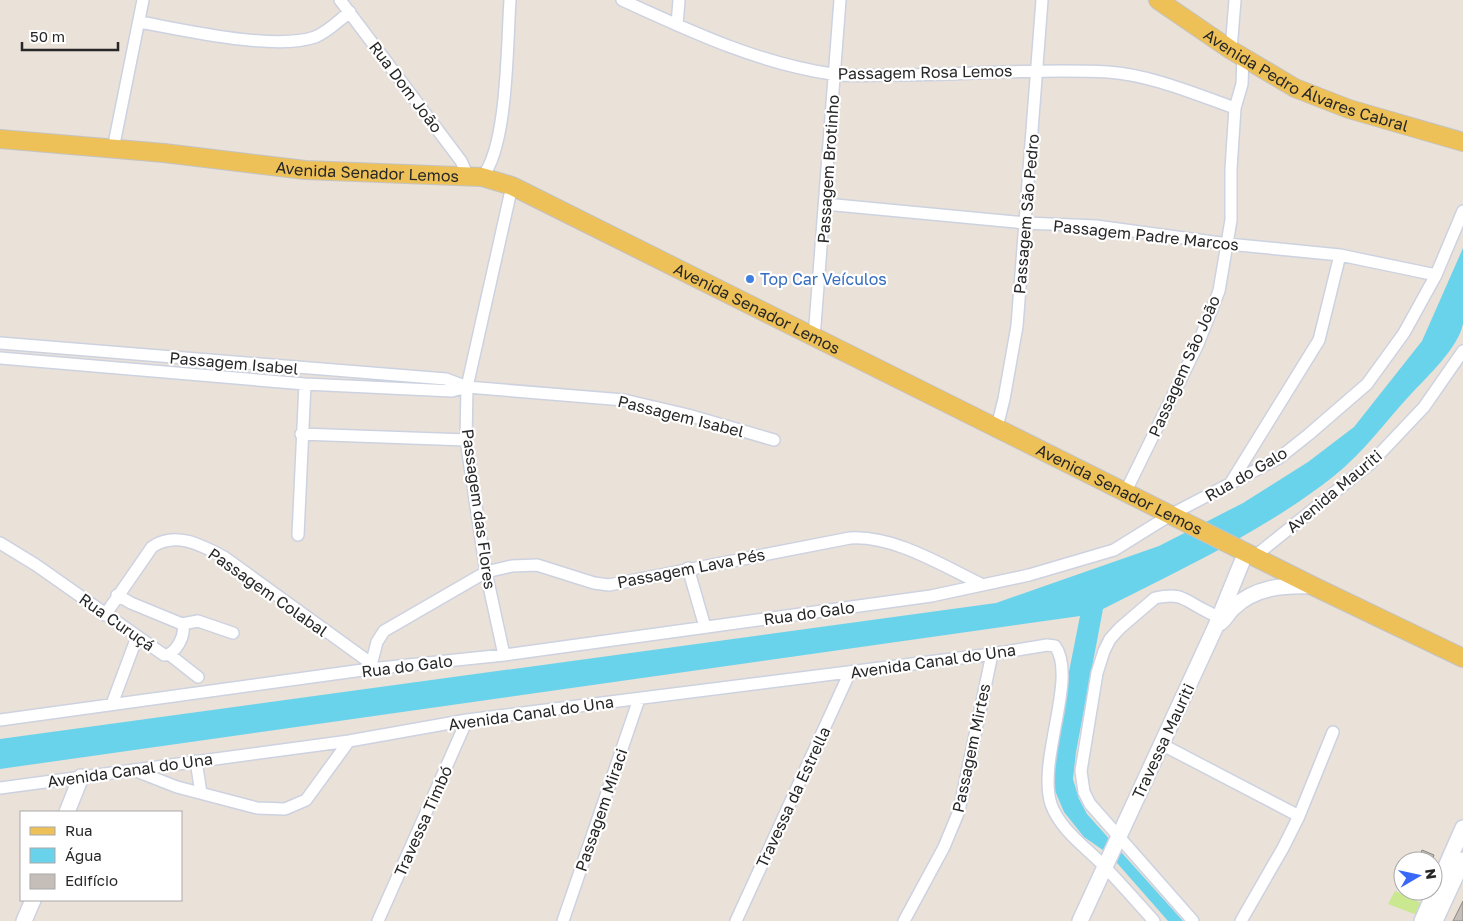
<svg xmlns="http://www.w3.org/2000/svg" width="1463" height="921" font-family="'Golos Text',sans-serif">
  <style>
    .pitch { fill: #c9e88f }
    .water { fill: #6ad3ec }
    .lines { fill: none; stroke-linecap: round; stroke-linejoin: round }
    .street-casing { stroke: #cdd2e0; stroke-width: 14 }
    .secondary-casing { stroke: #cdd2e0; stroke-width: 18 }
    .primary-casing { stroke: #c3c3c3; stroke-width: 20 }
    .street { stroke: #fff; stroke-width: 11 }
    .secondary { stroke: #fff; stroke-width: 15 }
    .primary { stroke: #eec158; stroke-width: 18 }
    .shaded-wall { fill: #8a8581 }
    .building { fill: #c5beb8; stroke: #8a8581 }
    .shop-dot { fill: #3f7fe0; stroke: #fff; stroke-width: 2 }
    .labels { text-anchor: middle; dominant-baseline: central; stroke-width: 4.5; stroke-linejoin: round; paint-order: stroke }
    .street-label { font-size: 16px; fill: #272727; stroke: #fff }
    .shop-label { font-size: 16px; fill: #366cbe; stroke: #fff; text-anchor: start }
  </style>
  <rect width="100%" height="100%" fill="#eae1d8"/>
  <path class="pitch" d="M1395,891L1423,904L1417,915L1388,904Z"/>
  <path class="water" d="M1463,248C1463,269 1463,306 1463,324C1458,348 1428,376 1411,394C1385,422 1364,452 1334,476C1264,531 1182,569 1103,609L1076,752L1073,779L1079,799L1087,814L1183,921H1168L1110,855L1084,837L1064,812L1053,786L1054,767L1064,697L1080,616L0,769V739L996,603L1159,546L1243,503L1308,462L1354,427L1422,341Z"/>
  <g class="lines">
    <defs>
      <path id="street" d="M340,0L461,161L468,176
        M622,0C690,31 757,63 832,74C852,77 873,75 893,75C964,75 1036,68 1108,72C1151,75 1195,94 1235,108
        M140,22C184,30 275,51 315,37C328,32 339,20 350,12
        M677,25L679,0
        M1231,50L1235,0
        M113,149L143,0
        M482,177C508,147 507,42 510,0
        M825,204L1025,223L1096,226L1228,244L1340,255L1436,275
        M814,338L840,0
        M0,343L446,379L467,387L624,400L688,415L774,440
        M0,358L305,384L452,391L467,387
        M997,427L1004,399L1017,326L1042,0
        M301,434L466,440
        M1230,484L1319,340L1340,255
        M1126,491L1198,344L1219,291L1231,220V169L1235,108L1242,84L1243,57
        M298,535L305,384
        M0,543L36,565L164,655C175,656 187,634 182,624L131,603L117,595
        M1255,556L1371,463L1424,407L1463,351
        M688,568L705,627
        M105,615L152,547C176,531 201,545 224,557L372,664
        M182,624L198,621L233,633
        M170,655L198,677
        M504,655L486,572L466,440L467,387L512,186
        M370,669L377,642L384,631L486,572L512,566L537,565L594,583L609,585L850,538C894,535 943,566 983,585
        M112,704L137,637
        M0,720L370,669L504,655L931,596L1029,575L1114,550L1172,514L1279,458L1308,435L1367,384L1404,333L1436,275L1463,211
        M1161,744L1299,816
        M196,761L201,793
        M136,771L177,787L257,808L285,809L306,800L349,741
        M0,788L349,741L467,720L992,654L1047,645L1055,646C1078,677 1037,760 1051,804C1060,830 1087,848 1105,867C1122,885 1138,903 1154,921
        M378,921L467,720
        M563,921L639,699
        M736,921L850,672
        M904,921L944,847L959,811L992,654
        M1193,921L1090,804L1084,792L1081,771L1097,673L1104,651L1110,639L1120,628L1155,598C1182,592 1184,600 1206,611C1212,614 1218,617 1224,620
        M1241,921L1283,848L1299,816L1333,732"/>
      <path id="secondary" d="M1220,623C1225,619 1228,613 1233,608C1255,587 1283,585 1312,586
        M67,812L81,777
        M24,921L33,900
        M1080,921L1215,628L1246,552
        M1422,921L1463,828
        M1435,921L1463,860"/>
      <g id="primary">
        <path id="s1" d="M1158,0L1231,50L1295,88L1349,109L1463,142"/>
        <path id="s2" d="M0,139L164,153L305,170L482,177L512,186L1313,586L1463,658"/>
      </g>
    </defs>
    <use href="#street" class="street-casing"/>
    <use href="#secondary" class="secondary-casing"/>
    <use href="#primary" class="primary-casing"/>
    <use href="#street" class="street"/>
    <use href="#secondary" class="secondary"/>
    <use href="#primary" class="primary"/>
  </g>
  <path class="shaded-wall" d="M1434,855V865L1433,867V861H1432Z"/>
  <path class="building" d="M1422,850L1434,855L1432,861H1418Z
    M1463,901V921H1453Z"/>
  <circle class="shop-dot" cx="750" cy="279" r="5"/>
  <g class="labels">
    <g class="street-label">
      <text transform="translate(925 72) rotate(-1)">Passagem Rosa Lemos</text>
      <text stroke="none"><textPath href="#s1" startOffset="170">Avenida Pedro Álvares Cabral</textPath></text>
      <text transform="translate(406 87) rotate(53)">Rua Dom João</text>
      <text transform="translate(828 169) rotate(-86)">Passagem Brotinho</text>
      <text stroke="none"><textPath href="#s2" startOffset="369">Avenida Senador Lemos</textPath></text>
      <text transform="translate(1026 214) rotate(-85)">Passagem São Pedro</text>
      <text transform="translate(1146 235) rotate(6)">Passagem Padre Marcos</text>
      <text stroke="none"><textPath href="#s2" startOffset="789">Avenida Senador Lemos</textPath></text>
      <text transform="translate(234 363) rotate(5)">Passagem Isabel</text>
      <text transform="translate(1184 366) rotate(-66)">Passagem São João</text>
      <text transform="translate(681 416) rotate(14)">Passagem Isabel</text>
      <text transform="translate(1246 474) rotate(-30)">Rua do Galo</text>
      <text stroke="none"><textPath href="#s2" startOffset="1194">Avenida Senador Lemos</textPath></text>
      <text transform="translate(1334 491) rotate(-40)">Avenida Mauriti</text>
      <text transform="translate(479 509) rotate(82)">Passagem das Flores</text>
      <text transform="translate(691 568) rotate(-11)">Passagem Lava Pés</text>
      <text transform="translate(268 592) rotate(35)">Passagem Colabal</text>
      <text transform="translate(809 613) rotate(-8)">Rua do Galo</text>
      <text transform="translate(117 622) rotate(35)">Rua Curuçá</text>
      <text transform="translate(933 661) rotate(-8)">Avenida Canal do Una</text>
      <text transform="translate(407 666) rotate(-7)">Rua do Galo</text>
      <text transform="translate(531 713) rotate(-8)">Avenida Canal do Una</text>
      <text transform="translate(1163 741) rotate(-65)">Travessa Mauriti</text>
      <text transform="translate(971 748) rotate(-78)">Passagem Mirtes</text>
      <text transform="translate(130 770) rotate(-8)">Avenida Canal do Una</text>
      <text transform="translate(793 797) rotate(-65)">Travessa da Estrella</text>
      <text transform="translate(601 810) rotate(-71)">Passagem Miraci</text>
      <text transform="translate(423 821) rotate(-66)">Travessa Timbó</text>
    </g>
    <g class="shop-label">
      <text x="760" y="279">Top Car Veículos</text>
    </g>
  </g>
  <rect x="20" y="811" width="162" height="90" fill="#ffffff" stroke="#a9a9a9"/>
  <rect x="30" y="827" width="25" height="8" fill="#eec158" stroke="#a9a9a9"/>
  <text x="65" y="836" font-size="15" fill="#272727">Rua</text>
  <rect x="30" y="848" width="25" height="15" fill="#6ad3ec" stroke="#a9a9a9"/>
  <text x="65" y="861" font-size="15" fill="#272727">Água</text>
  <rect x="30" y="874" width="25" height="15" fill="#c5beb8" stroke="#a9a9a9"/>
  <text x="65" y="886" font-size="15" fill="#272727">Edifício</text>
  <g transform="translate(1418 876) rotate(81)"><circle r="24" fill="#ffffff" stroke="#a9a9a9"/>
  <path d="M0-4L9 19L0 12L-9 19Z" fill="#3768f7"/>
  <text y="-8" font-size="14" font-weight="bold" text-anchor="middle" fill="#272727">N</text>
  </g>
  <path d="M22 42v8h96v-8" fill="none" stroke="#272727" stroke-width="2.5"/>
  <text x="30" y="42" font-size="15" fill="#272727" stroke="#ffffff" stroke-width="4" paint-order="stroke">50 m</text>
</svg>
